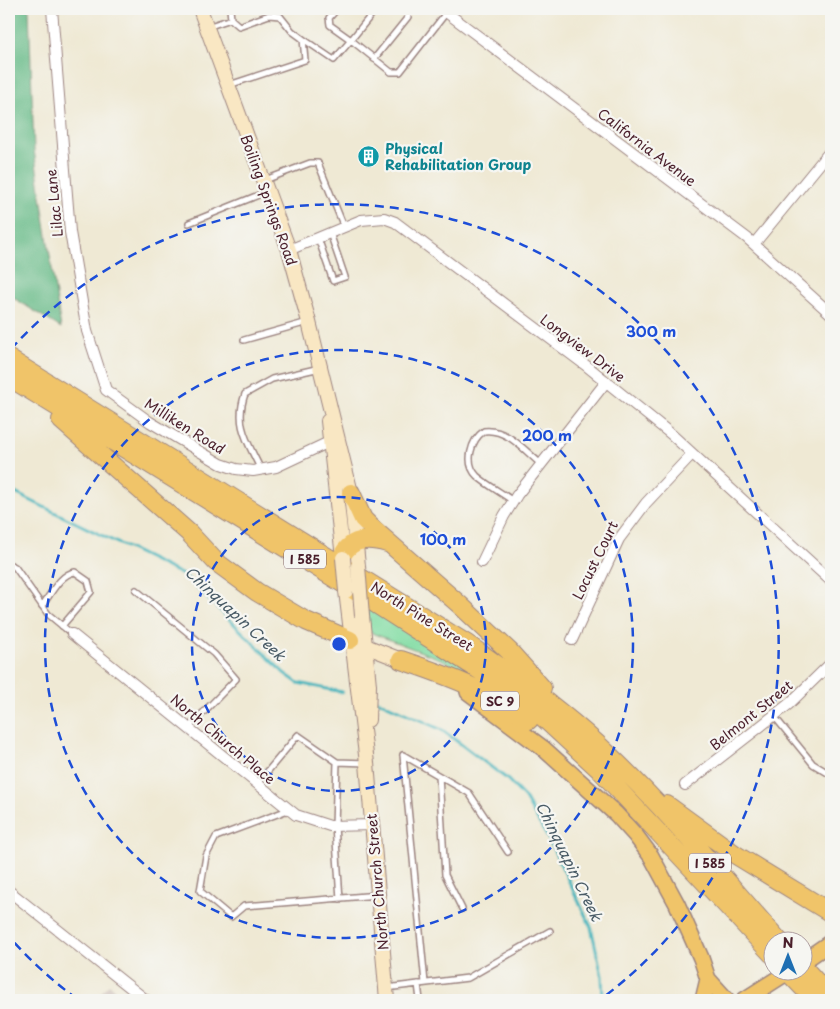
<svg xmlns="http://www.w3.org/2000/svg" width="840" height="1009" font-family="'Playpen Sans',sans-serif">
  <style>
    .industrial { fill: #cfc1ba }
    .green { fill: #83dda4; stroke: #667e68 }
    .forest { fill: #6abc8a; stroke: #5a6e5a }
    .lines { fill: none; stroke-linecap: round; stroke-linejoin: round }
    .stream { stroke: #47b6be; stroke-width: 3 }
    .lane-casing { stroke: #9c8480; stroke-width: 8 }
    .street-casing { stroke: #9c8480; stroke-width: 12 }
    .secondary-casing { stroke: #9c8480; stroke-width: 16 }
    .primary-casing { stroke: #9c8480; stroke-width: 18 }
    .highway-casing { stroke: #9c8480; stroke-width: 20 }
    .lane { stroke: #fff; stroke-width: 5 }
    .street { stroke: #fff; stroke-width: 10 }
    .secondary { stroke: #f9e7c3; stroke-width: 14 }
    .primary { stroke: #f0c469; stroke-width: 15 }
    .highway { stroke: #f0c469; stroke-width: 18 }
    .secondary-bridge-casing { stroke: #9c8480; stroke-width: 16; stroke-linecap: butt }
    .secondary-bridge { stroke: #f9e7c3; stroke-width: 14 }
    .ring { fill: none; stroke: #1d4ed8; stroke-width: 2.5; stroke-dasharray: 9 6 }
    .labels { text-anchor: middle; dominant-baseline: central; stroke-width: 4.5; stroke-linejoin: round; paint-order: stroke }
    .shield { fill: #f6f6f2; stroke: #7e6067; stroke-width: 1 }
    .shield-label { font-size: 12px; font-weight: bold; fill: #4a1f2b }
    .street-label { font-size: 14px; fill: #4a1f2b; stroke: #f6f6f2 }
    .culture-label { font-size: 14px; font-weight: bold; fill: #0d838f; stroke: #f6f6f2; text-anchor: start }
    .water-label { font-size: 15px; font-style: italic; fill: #495b66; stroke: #f6f6f2 }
    .centre { fill: #1d4ed8; stroke: #f6f6f2; stroke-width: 2.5 }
    .ring-label { font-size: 15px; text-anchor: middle; font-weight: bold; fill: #1d4ed8; stroke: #f6f6f2; stroke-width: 4.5; stroke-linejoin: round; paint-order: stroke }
  </style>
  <rect width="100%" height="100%" fill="#f6f6f2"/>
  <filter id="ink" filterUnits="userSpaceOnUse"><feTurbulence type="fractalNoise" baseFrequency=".02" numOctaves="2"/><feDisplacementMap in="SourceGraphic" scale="10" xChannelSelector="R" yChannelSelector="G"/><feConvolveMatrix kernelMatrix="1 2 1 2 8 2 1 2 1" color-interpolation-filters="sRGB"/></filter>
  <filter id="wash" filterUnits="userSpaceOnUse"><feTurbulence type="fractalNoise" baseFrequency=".0096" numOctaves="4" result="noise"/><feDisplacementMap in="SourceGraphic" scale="20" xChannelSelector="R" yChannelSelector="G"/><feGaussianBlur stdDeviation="1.12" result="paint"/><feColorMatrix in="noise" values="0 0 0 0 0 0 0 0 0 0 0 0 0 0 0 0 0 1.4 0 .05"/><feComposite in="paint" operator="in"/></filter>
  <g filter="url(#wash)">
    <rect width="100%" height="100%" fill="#efe9d4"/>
    <path class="industrial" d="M109,984L127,1000H94Z"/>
    <path class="green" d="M366,599L511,696L443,660L369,632Z"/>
    <path class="forest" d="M9,9H29L34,150L61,328L9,295Z"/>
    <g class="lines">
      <path class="stream" d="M9,490L185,576L284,673L298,683L342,692
        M372,698L442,730L507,779L525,798L549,840L591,927L602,976L603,1000"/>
    </g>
  </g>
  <g filter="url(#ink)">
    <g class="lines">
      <defs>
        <path id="lane" d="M230,9L231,19
          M337,9L329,18L330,25L351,40L376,9
          M207,27L231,19L239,26L269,15L280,16L292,31L303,39L305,60L229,85
          M303,39L334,60L351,40L391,72H400L446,13
          M374,59L408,17V11L406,9
          M265,180L310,163H318L344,227
          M189,223L266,192
          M318,238L333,281L345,277L330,233
          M244,340L308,322
          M261,470C248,442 234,425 245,394L272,379L320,368
          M513,501C502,493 487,485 477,476C464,463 471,440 484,431C507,428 525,451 541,464
          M9,564L15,567L48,614L72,634
          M136,590L214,654L236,679L189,727
          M42,606C51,594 60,574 75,572L88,581L91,592L62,626
          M774,716L813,764L828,773
          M403,755L425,983
          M403,755L469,793L508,852
          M439,776L445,875L462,909
          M257,784L298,735L337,762
          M288,810L216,837L206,856L200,891L231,917L244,906L378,895
          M340,899L335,826L337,762L367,763
          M418,984L420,1000
          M386,988L468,978L550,931"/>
        <path id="street" d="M52,9L70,232L87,331L106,390L150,422L221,464L236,469L253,471L276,467L329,442L336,441
          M442,9L747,238L831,314
          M754,244L831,150
          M289,250L361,220L384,218L395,222L588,367L671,434L831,581
          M482,562L504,516L517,495L606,382
          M72,634L296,815L330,826L373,825
          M572,640L619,539L646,503L692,454
          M685,785L789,704L831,663
          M9,891L146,1000"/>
        <path id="secondary" d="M200,9L289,250L309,322L351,493L358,566
          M328,421L343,558
          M346,591L367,763L387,1000
          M362,616L369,685L368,720
          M358,643L401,660"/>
        <path id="primary" d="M468,692L544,749L616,814L636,836L651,856L677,904L701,958L708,979L727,1000
          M802,962L831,942
          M703,1000L708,979
          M744,1000L788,972"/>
        <path id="highway" d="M9,359L467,644C517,678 565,713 608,754C669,812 724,879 780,942
          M9,377L373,602L493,679L535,710L601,771L772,954
          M61,420L189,533L216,562L257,592L306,621L350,640
          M351,493L363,519L372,528L460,605L509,651L542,688
          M343,554C353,537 370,538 387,543
          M401,660C446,675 490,691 529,720
          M667,805L736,855L831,913
          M802,966L831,998
          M788,972L815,1000"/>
      </defs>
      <use href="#lane" class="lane-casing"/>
      <use href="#street" class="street-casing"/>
      <use href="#secondary" class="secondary-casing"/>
      <use href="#primary" class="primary-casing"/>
      <use href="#highway" class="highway-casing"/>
      <use href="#lane" class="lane"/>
      <use href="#street" class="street"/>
      <use href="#secondary" class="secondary"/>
      <use href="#primary" class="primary"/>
      <use href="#highway" class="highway"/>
      <defs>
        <path id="secondary-bridge" d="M343,558L346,591
          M358,566L362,616"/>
      </defs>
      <use href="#secondary-bridge" class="secondary-bridge-casing"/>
      <use href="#secondary-bridge" class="secondary-bridge"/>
    </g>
  </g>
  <g class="ring">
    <circle cx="339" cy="644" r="147"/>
    <circle cx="339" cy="644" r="294"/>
    <path d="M77 999A441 441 0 0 1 11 939M11 349A441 441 0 1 1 601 999"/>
  </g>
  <defs>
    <symbol id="building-disc" viewBox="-11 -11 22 22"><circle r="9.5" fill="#0f9aa8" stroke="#f6f6f2"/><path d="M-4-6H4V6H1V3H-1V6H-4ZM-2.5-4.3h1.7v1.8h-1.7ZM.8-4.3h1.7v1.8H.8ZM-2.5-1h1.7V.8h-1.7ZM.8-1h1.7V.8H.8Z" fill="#fff"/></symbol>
  </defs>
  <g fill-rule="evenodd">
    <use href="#building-disc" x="356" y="144" width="25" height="25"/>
  </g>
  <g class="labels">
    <g class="shield">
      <rect x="284" y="549.5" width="42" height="19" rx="4"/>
      <rect x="481" y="691.5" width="38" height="19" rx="4"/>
      <rect x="689" y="853.5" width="42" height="19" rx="4"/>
    </g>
    <g class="shield-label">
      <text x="305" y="559">I 585</text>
      <text x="500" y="701">SC 9</text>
      <text x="710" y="863">I 585</text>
    </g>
    <g class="street-label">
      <text transform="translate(647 147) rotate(37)">California Avenue</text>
      <text transform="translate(269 200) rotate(70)">Boiling Springs Road</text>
      <text transform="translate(54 203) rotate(-96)">Lilac Lane</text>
      <text transform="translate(583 348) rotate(37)">Longview Drive</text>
      <text transform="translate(185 426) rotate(32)">Milliken Road</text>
      <text transform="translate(595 560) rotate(-64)">Locust Court</text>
      <text transform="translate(422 616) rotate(32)">North Pine Street</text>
      <text transform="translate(751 715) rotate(-39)">Belmont Street</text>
      <text transform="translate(223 739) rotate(40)">North Church Place</text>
      <text transform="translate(377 882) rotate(-95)">North Church Street</text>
    </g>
    <g class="culture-label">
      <text x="385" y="148">Physical<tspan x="385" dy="16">Rehabilitation Group</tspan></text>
    </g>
    <g class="water-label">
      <text transform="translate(236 613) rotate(43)">Chinquapin Creek</text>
      <text transform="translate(570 861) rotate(64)">Chinquapin Creek</text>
    </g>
  </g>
  <circle cx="339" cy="644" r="8" class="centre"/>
  <g class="ring-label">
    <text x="651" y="337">300 m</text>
    <text x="547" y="441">200 m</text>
    <text x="443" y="545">100 m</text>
  </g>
  <rect width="840" height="1009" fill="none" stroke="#f6f6f2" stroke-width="30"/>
  <g transform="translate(788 956)"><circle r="24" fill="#f6f6f2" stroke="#b1a0a2"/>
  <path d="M0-4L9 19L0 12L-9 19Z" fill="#1f6fb2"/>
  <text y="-8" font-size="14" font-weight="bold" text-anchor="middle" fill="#4a1f2b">N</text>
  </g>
</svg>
